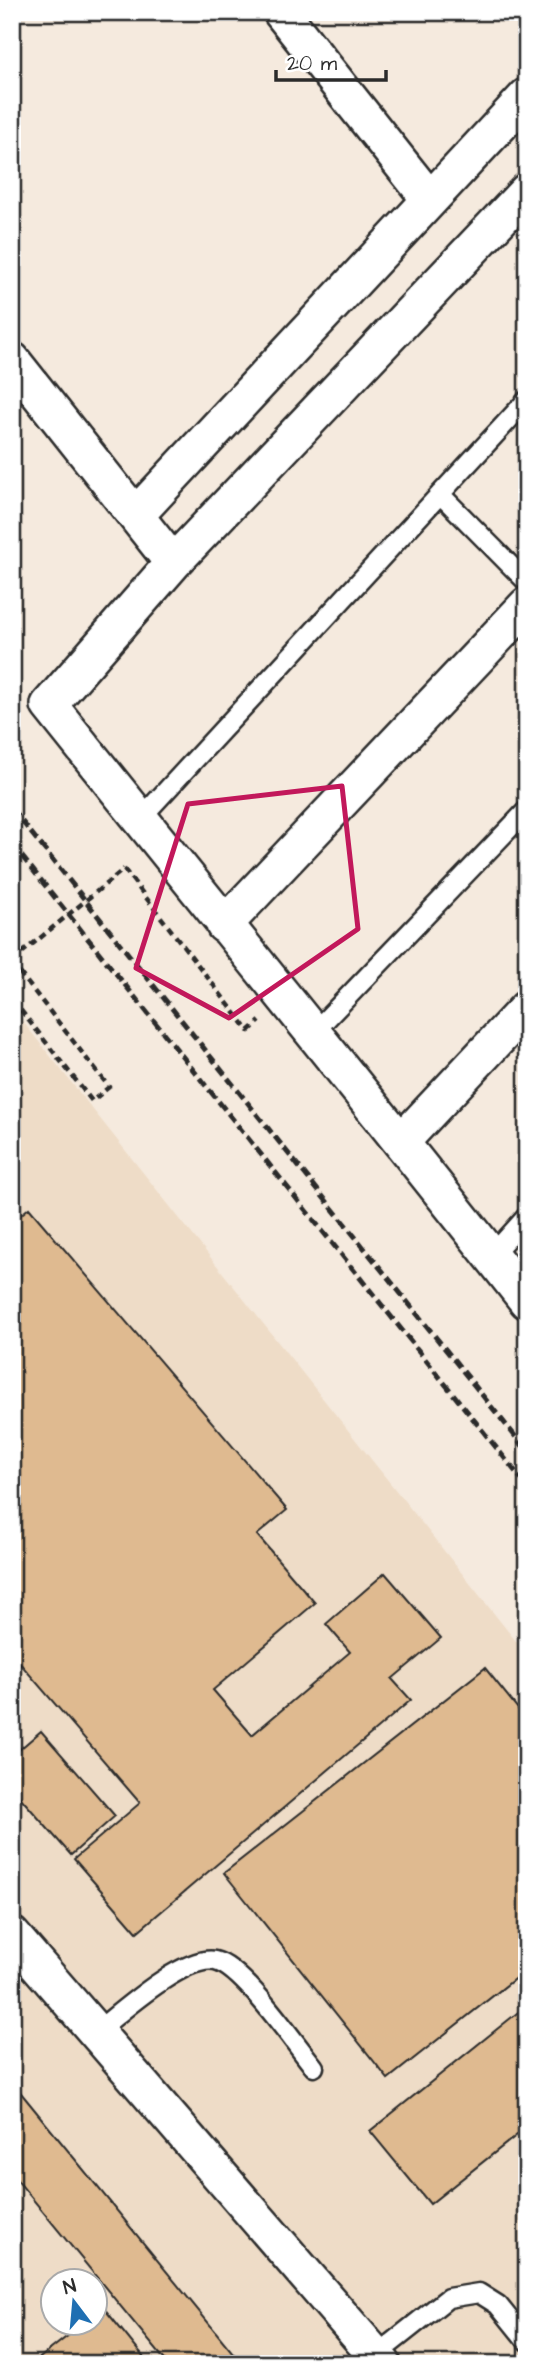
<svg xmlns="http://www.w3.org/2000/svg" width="539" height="2376" font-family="'Architects Daughter',sans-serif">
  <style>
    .built { fill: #eedcc7; fill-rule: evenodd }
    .building { fill: #dfba90; stroke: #2b2b2b; stroke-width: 2 }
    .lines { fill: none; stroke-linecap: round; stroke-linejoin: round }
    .service-casing { stroke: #2b2b2b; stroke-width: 23 }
    .minor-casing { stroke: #2b2b2b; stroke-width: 40 }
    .path { stroke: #2b2b2b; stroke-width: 4.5; stroke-dasharray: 7 5; stroke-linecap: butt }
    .service { stroke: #fff; stroke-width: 18 }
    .minor { stroke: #fff; stroke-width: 35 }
    .rail { stroke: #2b2b2b; stroke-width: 5; stroke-dasharray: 10 5; stroke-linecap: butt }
    .path-bridge { stroke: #2b2b2b; stroke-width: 4.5; stroke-dasharray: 7 5; stroke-linecap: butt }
    .marked { fill: none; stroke: #c2185b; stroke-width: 5; stroke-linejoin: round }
  </style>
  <rect width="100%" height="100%" fill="#f5eade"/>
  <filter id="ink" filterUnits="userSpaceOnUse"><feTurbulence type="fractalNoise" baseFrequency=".0143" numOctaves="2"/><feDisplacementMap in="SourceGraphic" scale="14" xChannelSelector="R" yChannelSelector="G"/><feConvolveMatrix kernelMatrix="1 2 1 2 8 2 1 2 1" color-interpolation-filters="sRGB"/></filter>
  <g filter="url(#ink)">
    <path class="built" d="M12,1008L527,1655V2364H12ZM52,2282H94V2324H52Z"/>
    <path class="building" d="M29,1208L287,1510L257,1535L315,1603L213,1690L252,1735L350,1652L326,1624L385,1573L441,1638L392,1679L411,1700L137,1932L74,1859L140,1803L12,1654V1222Z
      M485,1668L527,1720V1969L388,2079L224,1873Z
      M41,1731L115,1816L71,1855L12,1788V1756Z
      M527,2005V2127L430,2204L370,2131Z
      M12,2082L242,2364H168L12,2174Z
      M103,2307L149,2364H32L83,2324H94V2314Z"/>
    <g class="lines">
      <defs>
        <path id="service" d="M440,494L527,582
          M140,819L527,400
          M313,1033L527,810
          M491,1256L527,1216
          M96,2032C121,2012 184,1955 215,1961C243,1967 295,2044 314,2067
          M376,2355L448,2298L479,2293L498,2305L527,2341"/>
        <path id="minor" d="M281,12L430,200
          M527,191L173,563L49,705C208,904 370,1101 527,1301
          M12,360L173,563
          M136,515L527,96
          M224,925L527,605
          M402,1141L527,1008
          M12,1935L383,2364"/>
      </defs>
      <use href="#service" class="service-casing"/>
      <use href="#minor" class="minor-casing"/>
      <path class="path" d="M124,869L249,1031L260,1021
        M12,963L109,1087L92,1101L12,999"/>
      <use href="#service" class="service"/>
      <use href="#minor" class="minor"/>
      <path class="rail" d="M12,809L527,1451
        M12,844L527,1486"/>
      <path class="path-bridge" d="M12,961L124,869"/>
    </g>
  </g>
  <path class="marked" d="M342,786L358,929L229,1018L136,968L188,804Z"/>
  <rect width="539" height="2376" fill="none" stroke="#fff" stroke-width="42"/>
  <rect x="21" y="21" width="497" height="2334" fill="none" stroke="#2b2b2b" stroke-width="2.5" filter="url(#ink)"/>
  <g transform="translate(74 2302) rotate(344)"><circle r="33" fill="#ffffff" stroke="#aaaaaa" stroke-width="2"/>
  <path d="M0-5L12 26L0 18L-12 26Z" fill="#1f6fb2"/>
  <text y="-10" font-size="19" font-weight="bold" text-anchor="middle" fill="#2b2b2b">N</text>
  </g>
  <path d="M276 70v10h110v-10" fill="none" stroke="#2b2b2b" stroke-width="3.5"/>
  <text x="287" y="70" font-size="21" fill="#2b2b2b" stroke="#ffffff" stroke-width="5" paint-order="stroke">20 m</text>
</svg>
